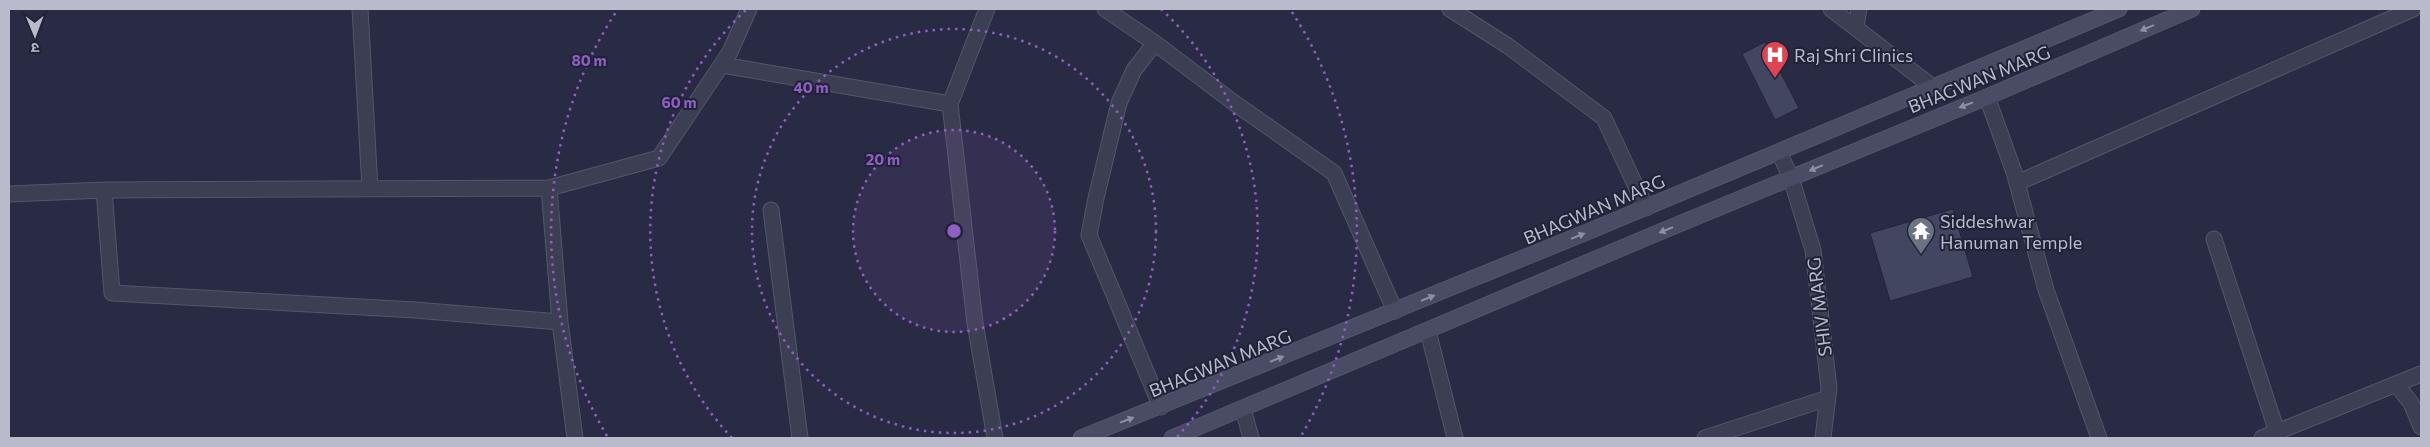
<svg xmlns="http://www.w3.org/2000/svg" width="2430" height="447" font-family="Commissioner,'Noto Sans Devanagari',sans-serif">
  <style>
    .building { fill: #424661; stroke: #22253a }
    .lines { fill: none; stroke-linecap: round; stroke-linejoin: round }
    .street-casing { stroke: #54566a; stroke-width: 17 }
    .secondary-casing { stroke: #54566a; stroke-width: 17 }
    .street { stroke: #3c3f53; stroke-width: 15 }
    .secondary { stroke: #4a4c66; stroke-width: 15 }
    .oneway { fill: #8d8fa4 }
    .ring { fill: none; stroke: #915ec4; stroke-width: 2.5; stroke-dasharray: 2.5 5 }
    .labels { text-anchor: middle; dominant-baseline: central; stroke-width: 4; stroke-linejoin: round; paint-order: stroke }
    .poi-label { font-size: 18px; fill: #b9bbcd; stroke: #202338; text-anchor: start }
    .street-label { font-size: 18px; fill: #b9bbcd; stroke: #202338 }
    .centre { fill: #915ec4; stroke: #202338; stroke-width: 2.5 }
    .ring-label { font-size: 15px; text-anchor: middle; font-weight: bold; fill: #915ec4; stroke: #202338; stroke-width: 4; stroke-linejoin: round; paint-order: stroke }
  </style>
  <rect width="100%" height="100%" fill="#282b43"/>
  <path class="building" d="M1765,42L1799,108L1775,120L1742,54Z
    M1953,209L1973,277L1890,301L1870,233Z"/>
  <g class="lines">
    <defs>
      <path id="street" d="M360,9L370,189
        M987,9L950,104L975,323L995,438
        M1105,9L1155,43
        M1450,9L1508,46L1604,118L1646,208
        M1831,9L1934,88
        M1856,26L1859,9
        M722,65L950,104
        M1987,97L2014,172L2046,290L2099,438
        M1779,152L1791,178L1813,250L1829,388L1823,438
        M2017,183L2413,9
        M549,188L659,158L730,52L749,9
        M104,190L112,293L415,310L560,322
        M9,194L104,190L549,188L560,322L575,438
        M771,210L800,438
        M2214,239L2277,432
        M1428,331L1455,438
        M2396,384L2411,403L2421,427
        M1161,407L1089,235L1096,198L1119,103L1134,70L1155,43L1233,102L1334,173L1395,311
        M1243,409L1251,438
        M1705,438L1828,398
        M2262,438L2421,374"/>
      <path id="secondary" d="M1081,438L1592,230L2119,9
        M1172,438L1655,234L1987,97L2192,9"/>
    </defs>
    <use href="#street" class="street-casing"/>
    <use href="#secondary" class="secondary-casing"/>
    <use href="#street" class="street"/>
    <use href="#secondary" class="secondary"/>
  </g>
  <defs><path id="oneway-solid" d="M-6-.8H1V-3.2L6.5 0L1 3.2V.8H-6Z" transform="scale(1.25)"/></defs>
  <g class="oneway">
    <use href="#oneway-solid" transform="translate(2147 28) rotate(157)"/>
    <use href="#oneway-solid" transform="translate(1966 105) rotate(159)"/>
    <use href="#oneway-solid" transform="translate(1816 168) rotate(157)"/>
    <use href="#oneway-solid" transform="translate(1666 230) rotate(158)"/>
    <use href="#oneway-solid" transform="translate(1578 236) rotate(-22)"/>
    <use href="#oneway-solid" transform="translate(1428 298) rotate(-22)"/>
    <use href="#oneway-solid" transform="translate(1277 359) rotate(-22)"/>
    <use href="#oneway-solid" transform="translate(1127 420) rotate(-21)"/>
  </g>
  <circle cx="954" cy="231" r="101" fill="#915ec4" fill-opacity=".12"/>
  <g class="ring">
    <circle cx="954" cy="231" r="101"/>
    <circle cx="954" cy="231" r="202"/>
    <path d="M732 438A303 303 0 0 1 747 9M1161 9A303 303 0 0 1 1176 438"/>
    <path d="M607 436A403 403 0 0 1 616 12M1292 12A403 403 0 0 1 1301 436"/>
  </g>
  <defs>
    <symbol id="hospital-pin" viewBox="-11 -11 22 30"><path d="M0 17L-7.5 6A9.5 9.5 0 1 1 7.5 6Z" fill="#e0444e" stroke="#202338"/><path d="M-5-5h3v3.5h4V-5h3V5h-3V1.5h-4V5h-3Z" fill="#fff"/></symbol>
    <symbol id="temple-pin" viewBox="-11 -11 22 30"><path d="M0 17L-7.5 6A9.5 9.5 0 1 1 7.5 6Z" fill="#6b7280" stroke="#202338"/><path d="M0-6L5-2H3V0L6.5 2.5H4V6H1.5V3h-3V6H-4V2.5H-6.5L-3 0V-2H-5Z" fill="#fff"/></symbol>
  </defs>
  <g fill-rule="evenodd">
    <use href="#hospital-pin" x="1759" y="39" width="32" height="43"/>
    <use href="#temple-pin" x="1905" y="215" width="32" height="43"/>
  </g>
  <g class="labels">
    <g class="poi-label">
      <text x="1794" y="55">Raj Shri Clinics</text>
      <text x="1940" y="221">Siddeshwar<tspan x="1940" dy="21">Hanuman Temple</tspan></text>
    </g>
    <g class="street-label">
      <text transform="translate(1979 79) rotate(-22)">BHAGWAN MARG</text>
      <text transform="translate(1594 209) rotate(-23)">BHAGWAN MARG</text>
      <text transform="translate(1819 307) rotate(-97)">SHIV MARG</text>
      <text transform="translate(1220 363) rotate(-22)">BHAGWAN MARG</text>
    </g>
  </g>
  <circle cx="954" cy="231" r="8" class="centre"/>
  <g class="ring-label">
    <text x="589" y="66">80 m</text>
    <text x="811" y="93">40 m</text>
    <text x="679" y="108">60 m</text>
    <text x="883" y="165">20 m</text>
  </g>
  <rect width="2430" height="447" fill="none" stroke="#b9bbcd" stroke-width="20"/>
  <g transform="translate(35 35) rotate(179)" stroke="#202338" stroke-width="4" paint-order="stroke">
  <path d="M0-4L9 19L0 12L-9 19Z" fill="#b9bbcd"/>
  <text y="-8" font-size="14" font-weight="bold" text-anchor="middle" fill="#b9bbcd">उ</text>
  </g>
</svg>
